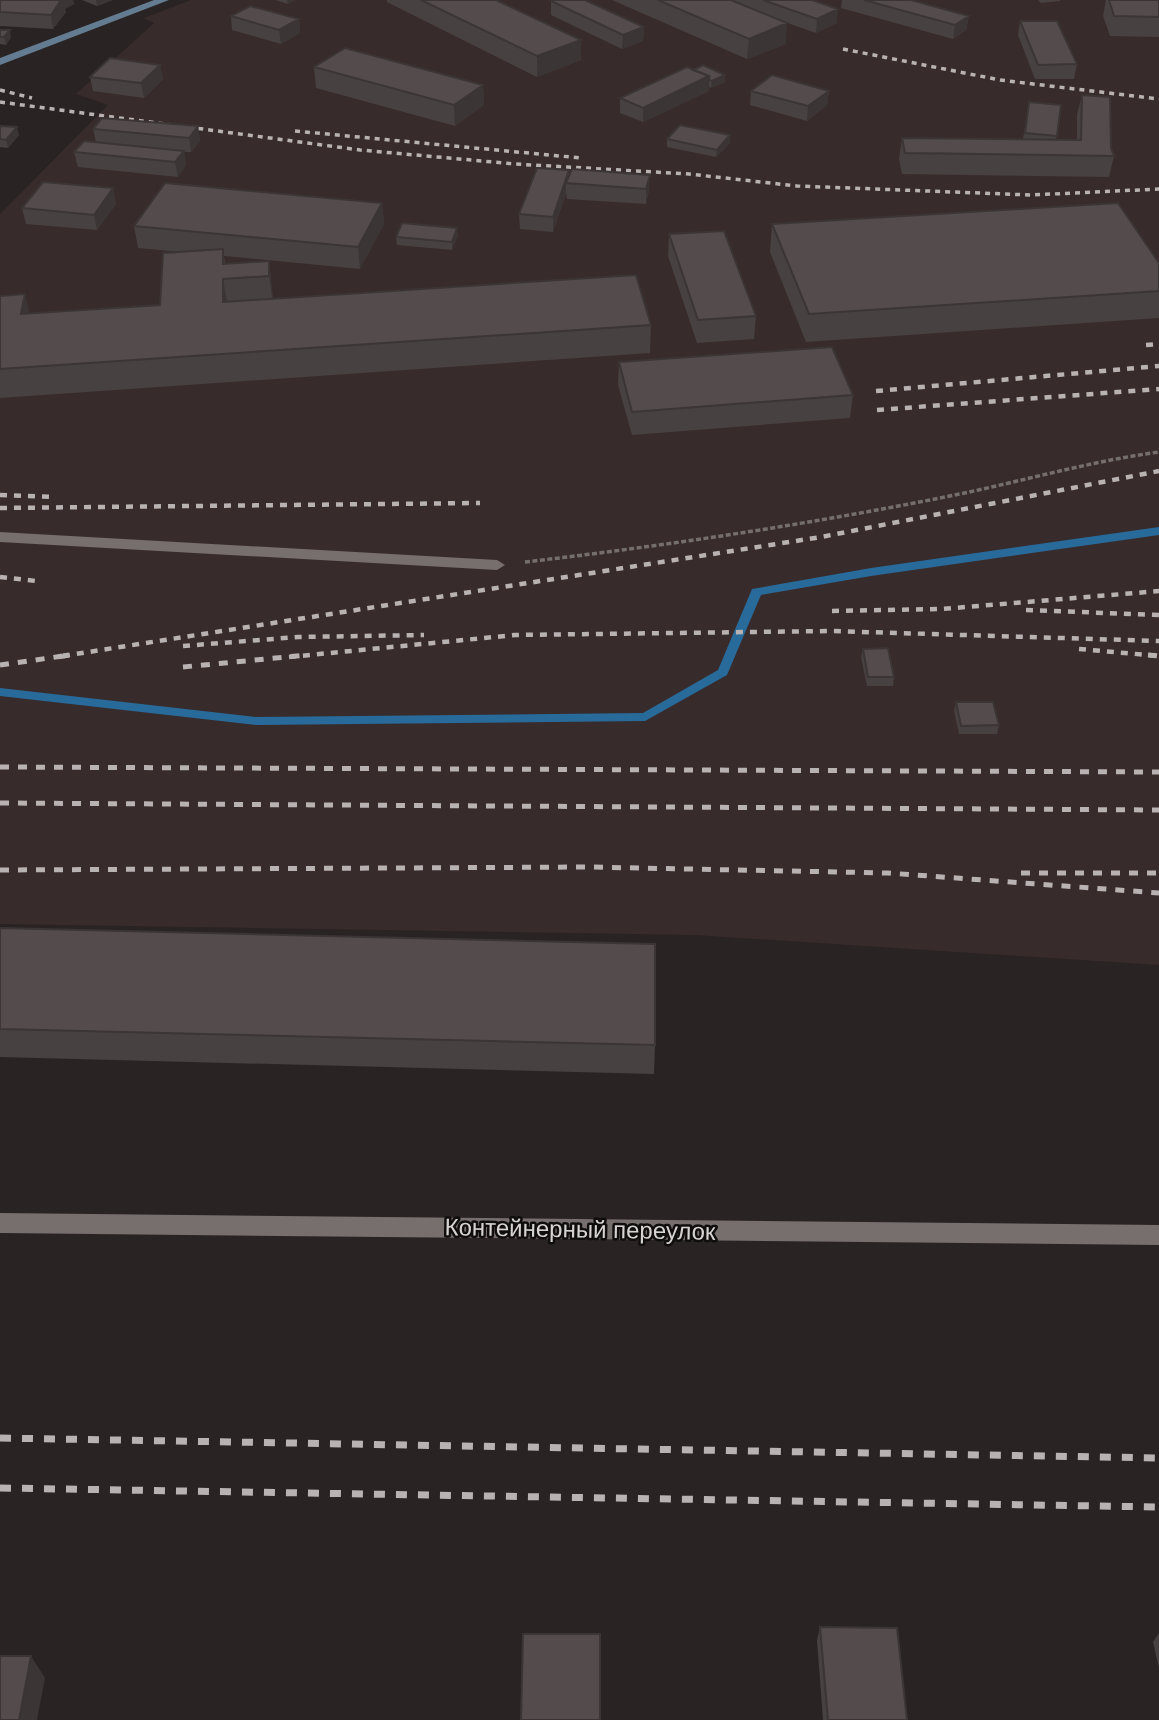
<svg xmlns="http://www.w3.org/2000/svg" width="1159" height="1720" font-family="Helvetica,sans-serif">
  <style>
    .built { fill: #382b2b }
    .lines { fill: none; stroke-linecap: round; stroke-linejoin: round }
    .stream { fill: #286a9a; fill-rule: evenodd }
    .path { stroke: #746e6e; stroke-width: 3.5; stroke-dasharray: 5 2.5; stroke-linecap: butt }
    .service { fill: #776e6e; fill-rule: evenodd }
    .minor { fill: #776e6e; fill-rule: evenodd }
    .secondary { fill: #637c91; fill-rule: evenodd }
    .rail-far3 { stroke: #b8b2b2; stroke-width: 3.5; stroke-dasharray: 5 5; stroke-linecap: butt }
    .rail-far2 { stroke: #b8b2b2; stroke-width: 4.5; stroke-dasharray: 7 7; stroke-linecap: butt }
    .rail-far1 { stroke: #b8b2b2; stroke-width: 5; stroke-dasharray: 9 9; stroke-linecap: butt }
    .rail { stroke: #b8b2b2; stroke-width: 7; stroke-dasharray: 11 11; stroke-linecap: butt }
    .wall { fill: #484141 }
    .shaded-wall { fill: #3b3535 }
    .building { fill: #544c4c; stroke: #3b3535; stroke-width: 2 }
    .labels { text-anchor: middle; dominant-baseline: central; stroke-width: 5; stroke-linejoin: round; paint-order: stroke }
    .street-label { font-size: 24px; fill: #d8d3d3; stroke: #100d0d }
  </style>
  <rect width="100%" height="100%" fill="#2a2323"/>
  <path class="built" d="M191,0H1159V965L695,935L0,924V214L108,105L76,94L154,23L144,18Z"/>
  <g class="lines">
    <path class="stream" d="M1159,527V535L871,576L761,595L727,675L645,721L257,725L0,696V688L257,717L643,713L718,670L752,589L871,568Z"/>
    <path class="path" d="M525,562C664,546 803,525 940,498C1013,484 1085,462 1159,452"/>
    <path class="service" d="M0,532L497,560L505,565L497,570L0,542Z"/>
    <path class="minor" d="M0,1213L1159,1225V1245L0,1233Z"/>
    <path class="secondary" d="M154,0H169L0,65V58Z"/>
    <path class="rail-far3" d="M843,49L1000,80L1159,99
      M0,90L32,98
      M0,102L360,150L515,164L689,174L797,186L1031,195L1159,189
      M295,131L581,158"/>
    <path class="rail-far2" d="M1146,345L1159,344
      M876,391L1159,366
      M877,410L1159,389
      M0,495L56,497
      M0,508L480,503
      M0,577L36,581
      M1026,610L1159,615
      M832,611L942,609L1159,591
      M183,646L298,637L424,635
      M1079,649L1159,656
      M63,656L821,537L1159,471
      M58,657L71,655
      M289,657L515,635L832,631L1159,641"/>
    <path class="rail-far1" d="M1148,655L1159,656
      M63,656L69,655
      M0,665L70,655
      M183,667L307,655
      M0,767L1159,772
      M0,803L1159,810
      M0,870L588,867L888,873L1159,893
      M1021,873H1159"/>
    <path class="rail" d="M0,1438L1159,1458
      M0,1488L1159,1507"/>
  </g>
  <path class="wall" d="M0,0H73L74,4L65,9L66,12L53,29L0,26Z
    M82,0H113L97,6Z
    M275,0H295L288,4Z
    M387,0H496L581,40V60L537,77L387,2Z
    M612,0H812L837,23L816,33L779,20L786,44L747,59Z
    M842,0H911L969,16L966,30L953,39L841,8Z
    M1038,0H1060V1L1041,3Z
    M1106,0H1159V37L1110,36L1103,16Z
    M551,1L644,27L643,41L622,49L551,15Z
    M231,16L299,19L300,33L281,44L232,30Z
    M1020,21L1077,64L1074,79H1035L1018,35Z
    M0,30L11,37L6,45L0,44Z
    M160,65L163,79L144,98L93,91L90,77Z
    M314,67L483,85L484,105L455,126L316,88Z
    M687,67L725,82L711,88L709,87V91L643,122L620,113V98Z
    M751,91H829L827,105L807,121L750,105Z
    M1082,95L1111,148L1114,156L1109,177L902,174L899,159L902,138L1023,139L1029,102L1061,105L1056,140H1077V115Z
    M0,126L19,135L8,148L0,147Z
    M198,126L200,141L191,152H184L186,165L178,177L78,167L74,152L96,142L93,129Z
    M667,139L730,143L716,157L667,147Z
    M569,170V176L649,190L646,204L567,199L566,193L553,232L520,229L519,214Z
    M113,188L116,204L97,230L26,224L22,208Z
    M382,203L384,224L360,269L224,256L225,264L269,261L273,299L651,325L650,353L0,398V296L30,314L160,305L180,252L138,248L134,226Z
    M772,224L1159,263V318L806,342L770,252Z
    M669,234L756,316L754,339L697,343L668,256Z
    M458,235L452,250L397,245L396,237Z
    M619,362L853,395L850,418L632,435L618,385Z
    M863,649L894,677L893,686H867L861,657Z
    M956,702L999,725L997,734H959L954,711Z
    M0,928L655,1045L654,1074L0,1057Z
    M820,1627L907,1720H823L817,1640Z
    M1159,1633V1668L1153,1642Z"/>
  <path class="shaded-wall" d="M61,0H73L74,4L65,9L66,12L53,29L51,15Z
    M96,0H113L97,6Z
    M287,0H295L288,4Z
    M838,9L837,23L816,33L817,19Z
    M969,16L966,30L953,39L955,25Z
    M299,19L300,33L281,44L279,30Z
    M787,23L786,44L747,59L749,39Z
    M644,27L643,41L622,49L623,35Z
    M10,30L11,37L6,45L4,37Z
    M581,40V60L537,77V56Z
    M160,65L163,79L144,98L141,83Z
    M725,75V82L711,88L712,81Z
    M709,76V91L643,122V108Z
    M483,85L484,105L455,126L454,105Z
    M829,91L827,105L807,121L808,106Z
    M198,126L200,141L191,152L189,138Z
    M17,127L19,135L8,148L6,140Z
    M730,135V143L716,157L717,150Z
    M184,151L186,165L178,177L175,162Z
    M569,170V184L566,183V192L553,232V217Z
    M650,175L649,190L646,204V189Z
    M113,188L116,204L97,230L94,215Z
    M382,203L384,224L360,269L358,247Z
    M457,228L458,235L452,250V242Z
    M269,261L272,288L273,304L269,276Z
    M223,279L228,307L223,302Z
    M25,294L32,322L21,314Z
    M31,1656L45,1678L37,1720H19Z"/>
  <path class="building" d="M0,0H61L51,15L0,12Z
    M421,0H496L581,40L537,56Z
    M553,0H585L644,27L623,35L551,1Z
    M658,0H731L787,23L749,39Z
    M763,0H812L838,9L817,19Z
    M864,0H911L969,16L955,25Z
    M1109,0H1159V17L1114,16Z
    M250,6L299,19L279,30L231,16Z
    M1020,21H1057L1077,64L1038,65Z
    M0,30H10L4,37H0Z
    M345,48L483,85L454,105L314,67Z
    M110,58L160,65L141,83L90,77Z
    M703,65L725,75L712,81L709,80V76L693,70Z
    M687,67L709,76L643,108L620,98Z
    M772,75L829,91L808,106L751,91Z
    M1082,95L1110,97L1111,148L1114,156L905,153L902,138L1081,140Z
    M1029,102L1061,105L1057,136L1025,133Z
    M102,118L198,126L189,138L93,129Z
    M680,125L730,135L717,150L667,139Z
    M0,126L17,127L6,140L0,139Z
    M84,141L184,151L175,162L74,152Z
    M537,168L569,170L553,217L519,214Z
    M572,169L650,175L646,189L566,183Z
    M43,182L113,188L94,215L22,208Z
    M165,183L382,203L358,247L134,226Z
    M1118,203L1159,263V291L809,314L772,224Z
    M402,223L457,228L452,242L396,237Z
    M724,231L756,316L698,320L669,234Z
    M223,249V264L269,261V276L223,279V302L636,275L651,325L0,369V296L25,294L21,314L160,305L163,253Z
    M832,347L853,395L632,412L619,362Z
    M888,648L894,677H868L863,649Z
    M956,702H993L999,725L961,726Z
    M0,928L655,944V1045L0,1029Z
    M820,1627L897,1628L907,1720H828Z
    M523,1634H600V1720H521Z
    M0,1656H31L19,1720H0Z"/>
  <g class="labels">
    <g class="street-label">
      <text transform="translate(580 1229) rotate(1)">Контейнерный переулок</text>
    </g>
  </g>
</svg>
